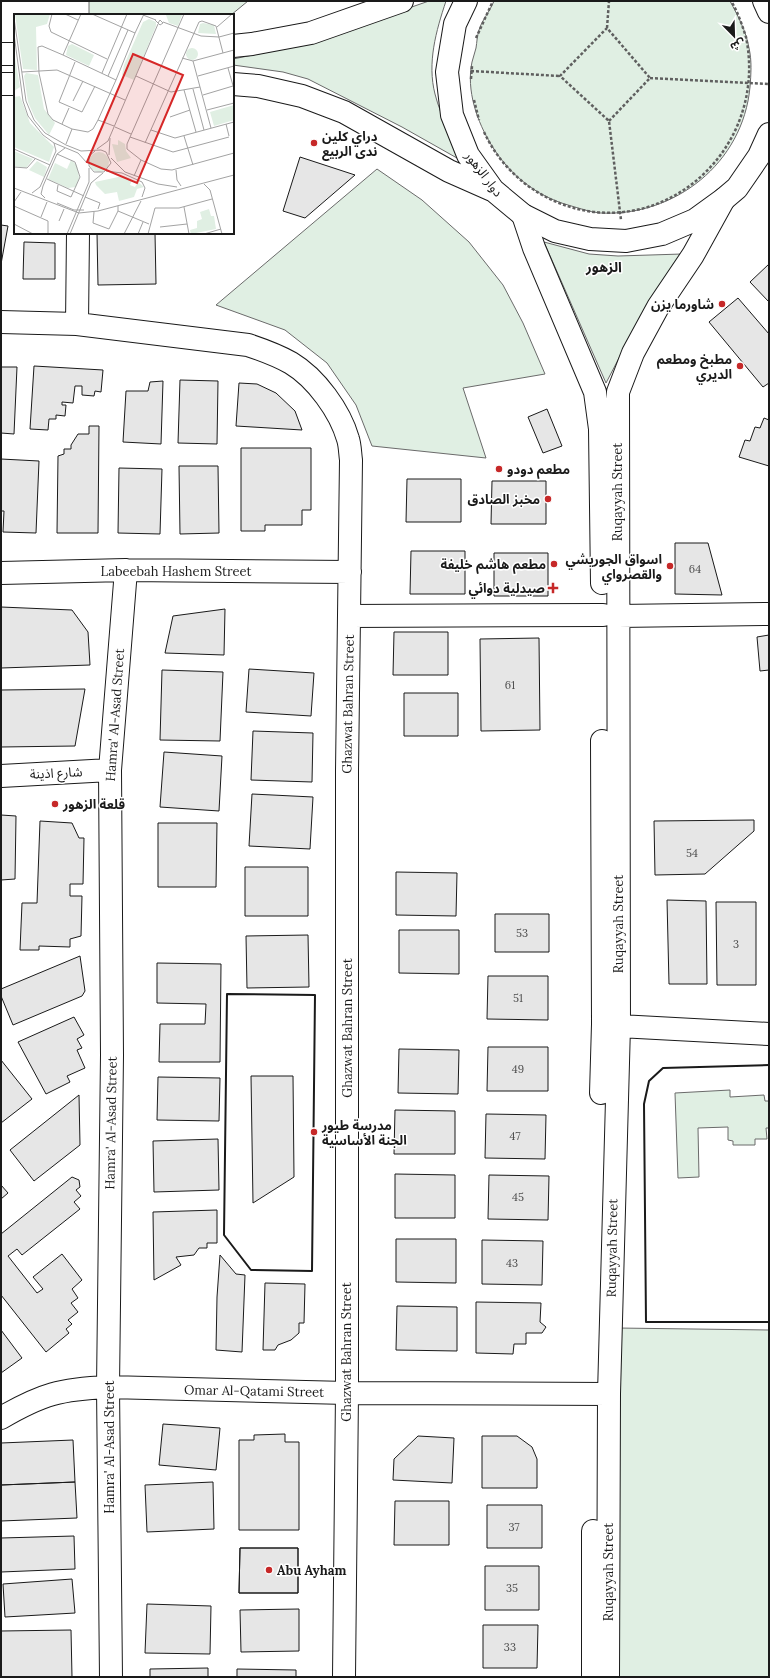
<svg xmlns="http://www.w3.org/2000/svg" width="770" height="1678" font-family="Lora,'Noto Sans Arabic',serif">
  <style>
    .green { fill: #e0efe3; stroke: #6a6a6a }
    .building { fill: #e6e6e6; stroke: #1a1a1a }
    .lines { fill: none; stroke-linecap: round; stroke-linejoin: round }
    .minor-casing { stroke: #1a1a1a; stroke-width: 24 }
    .major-casing { stroke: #1a1a1a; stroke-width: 24 }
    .path { stroke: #5f5f5f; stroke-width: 2.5; stroke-dasharray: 3 2; stroke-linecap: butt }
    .minor { stroke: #fff; stroke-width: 22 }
    .major { stroke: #fff; stroke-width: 22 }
    .wall { stroke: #1a1a1a; stroke-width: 2 }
    .poi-dot { fill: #c62828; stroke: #fff; stroke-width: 1.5 }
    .labels { text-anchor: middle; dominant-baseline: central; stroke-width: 3; stroke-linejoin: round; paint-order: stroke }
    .number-label { font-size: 11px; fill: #4d4d4d }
    .poi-label { font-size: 13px; font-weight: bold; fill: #1a1a1a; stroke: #fff; text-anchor: end }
    .street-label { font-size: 13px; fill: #1a1a1a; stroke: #fff }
    .neighbourhood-label { font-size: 14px; font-weight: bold; fill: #1a1a1a; stroke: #fff }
    .inset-road { fill: none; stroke: #a3a3a3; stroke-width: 1 }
    .view { fill: #d62828; fill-opacity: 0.15; stroke: #d62828; stroke-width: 2 }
    .inset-edge { fill: none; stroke: #1a1a1a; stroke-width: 2 }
  </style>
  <rect width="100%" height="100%" fill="#fff"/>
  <path class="green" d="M89,1H248L231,15H89Z
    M429,1H446C436,31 427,63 435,94C441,118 454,140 464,162L402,127L308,79L283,72L233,65V59L302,45Z
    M494,1H730C738,16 746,31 749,48C752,61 751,74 750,87C743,163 675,217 600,213C589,212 579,208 568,205C536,196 509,174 492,146C477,122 466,90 472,62C473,57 475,53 476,48C477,42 477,36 479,30C481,22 490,11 494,1Z
    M377,169L422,200L469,242L503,285L523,323L545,374L463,388L486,458L372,446L356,405L327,363L285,330L216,305Z
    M544,242L589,254L618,256L682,254L631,335L606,383Z
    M730,1090V1097L764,1095L765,1101H769V1128H766L767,1139H755V1145H733V1141L728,1140V1127L698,1128L699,1177L678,1178L675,1093Z
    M617,1328L769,1330V1677H614Z"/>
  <path class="building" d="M300,157L355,175L305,218L283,211Z
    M1,225L8,226L1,264Z
    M97,233H155L156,284L98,285Z
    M24,242L55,243V279H23Z
    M769,264V302L750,282Z
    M738,298L769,334V383L763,387L709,322Z
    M34,366L103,370L101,392L95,391L94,396L82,395V386H75L73,403L62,402V405H66L65,416L56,415V419H49L48,430L30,429Z
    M1,367H17L14,434L1,433Z
    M180,380L218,381L217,444L178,443Z
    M163,381L161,444L123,442L126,391H148L150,382Z
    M239,383L257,384L276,393L295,411L302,430L236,426Z
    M547,409L562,446L543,453L528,417Z
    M764,418L769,420V466L739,457L745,440L750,441L755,427L760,428Z
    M89,426H99L98,533H57L58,456L64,454V449H71V445L78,434H89Z
    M241,448H311V510H302V525H265V531H241Z
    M1,459L39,461L36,533L3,532L4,511H1Z
    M179,466H218L219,533L180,534Z
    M119,468L162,469L160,534L118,533Z
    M407,479H461V522H406Z
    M492,481H546V524H491Z
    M675,543H708L722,595L675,594Z
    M411,551H465V594H410Z
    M494,553H548V596H494Z
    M1,607L72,610L88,632L90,665L1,668Z
    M225,609L224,655L165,653L173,616Z
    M394,632H448V675H393Z
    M769,635V670L760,671L757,637Z
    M539,638L540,730L481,731L480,639Z
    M249,669L314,673L311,716L246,712Z
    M162,670L223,672L220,741L160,740Z
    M85,689L75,746L1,747V690Z
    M404,693H458V736H404Z
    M253,731L313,733L312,782L251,780Z
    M164,752L222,756L219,811L160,807Z
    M252,794L313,797L310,849L249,846Z
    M1,815L16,816L15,879L1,880Z
    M754,820V831L705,874L655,875L654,821Z
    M40,821L72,823L79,838H84L83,884H70V896H82L81,936L70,939V947L39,946V950H20L22,903H37Z
    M158,823H217L216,887H158Z
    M245,867H308V916H245Z
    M396,872L457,873L456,916L396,915Z
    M667,900L706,901L707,984H669Z
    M716,902H756V985H717Z
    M495,914H549V952H495Z
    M399,930H459V974L399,973Z
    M308,935L309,987L247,988L246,936Z
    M80,956L85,991L82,996L13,1025L1,996V989Z
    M157,963L221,964L220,1062H159L160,1024H205L206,1004L157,1003Z
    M488,976H548V1020L487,1019Z
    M74,1017L84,1035L77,1039L82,1048L77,1050L85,1068L67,1076L70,1082L46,1094L18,1042Z
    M488,1047H548V1091H487Z
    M399,1049L459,1050L458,1094L398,1093Z
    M1,1060L32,1099L1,1123Z
    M251,1076H293L294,1177L253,1203Z
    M158,1077L220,1078L219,1121L157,1120Z
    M79,1095L80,1145L34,1181L10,1150Z
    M395,1110L455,1111V1154H394Z
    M486,1114L546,1115L545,1159L485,1158Z
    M218,1139L219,1190L154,1192L153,1141Z
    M395,1174L455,1175V1218H395Z
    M489,1175L549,1176L548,1220L488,1219Z
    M72,1177L79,1180L80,1187L76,1190L81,1196L74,1202L80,1209L22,1255L17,1249L8,1256L37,1293L43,1289L33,1277L62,1254L82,1280L72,1289L78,1298L71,1303L78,1312L68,1320L72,1324L66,1329L69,1333L46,1352L1,1295V1234Z
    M1,1185L8,1193L1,1199Z
    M217,1210V1243H207V1248H199L194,1255L176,1257L181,1265L154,1280L153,1212Z
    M396,1239H456V1283L396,1282Z
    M482,1240L543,1241L542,1285L482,1284Z
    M220,1255L236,1274L245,1275L242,1352L216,1350L217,1297Z
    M265,1283L305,1284L304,1323H299V1333L291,1340L278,1345L275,1350H263Z
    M476,1302L541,1303L540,1322L546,1327L542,1333H526V1344H514L513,1354L476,1353Z
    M397,1306L457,1307V1351L396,1350Z
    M1,1330L22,1358L1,1373Z
    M163,1424L220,1428L216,1470L159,1465Z
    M285,1434V1442H299V1530H239V1440H254V1435Z
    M418,1436L454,1438L452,1483L393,1480L394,1459Z
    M482,1436H517L532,1447L537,1459V1488H482Z
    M73,1440L75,1482L1,1485V1443Z
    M75,1482L77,1518L1,1521V1485Z
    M213,1482L214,1529L147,1532L145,1485Z
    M395,1501H449V1545H394Z
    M487,1505H542V1548H487Z
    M74,1536L75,1569L1,1572V1538Z
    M240,1548H298V1593H239Z
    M240,1548H298V1593H239Z
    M485,1566H539V1610H485Z
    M72,1579L75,1613L5,1617L3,1584Z
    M147,1604L211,1606L210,1654L145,1653Z
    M299,1609V1651L241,1652L240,1610Z
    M483,1625H538L537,1668H483Z
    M71,1630L72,1677H1V1631Z
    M208,1668V1677H150V1669Z
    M237,1669L296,1670V1677H237Z"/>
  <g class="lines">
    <defs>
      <path id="minor" d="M523,215L534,248L595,392L600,429L602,583
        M1,322L77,324L248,345C263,350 277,355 291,363C316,378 340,411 348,439C350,445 350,453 351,460L347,771V1393L344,1677
        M77,324L78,233
        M1,573L126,570L350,572
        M349,616L603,615
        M618,616L769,614
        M1,776L110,770
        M619,1026L769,1034
        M601,1093L603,1024L602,741
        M1,1418C42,1394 61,1389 108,1387L347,1393L609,1394
        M111,1677L108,1387L112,1055L110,770L126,570
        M593,1677V1531
        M608,1677L609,1394L619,1026L618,392L633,353L658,307L693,255L724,199"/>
      <path id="major" d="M466,1L455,24L447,72L452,115L468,155L493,190L523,215L555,231L590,239L626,241L662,234L695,220L724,199L737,188L759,156L769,134
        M764,1L769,12
        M233,46L252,44L311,33L402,1
        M1,54H15
        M1,84H15
        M233,84L258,86L302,96L344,112L449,171L492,190"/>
    </defs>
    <use href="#minor" class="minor-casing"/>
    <use href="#major" class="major-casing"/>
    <path class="path" d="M607,28L609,1
      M476,38L493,1
      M471,71L560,76
      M650,78L769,84
      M471,79L472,66
      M474,100L479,120
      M609,121L650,78L607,28L560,76L609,121L621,220
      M484,132C497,160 519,183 546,197C652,252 770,155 746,37C742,25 738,12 731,1"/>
    <use href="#minor" class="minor"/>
    <use href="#major" class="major"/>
    <path class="wall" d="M227,994L315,995L312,1271L251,1270L224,1235Z
      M769,1065L663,1068L649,1081L644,1104L646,1322H769"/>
  </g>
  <g class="poi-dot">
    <circle cx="314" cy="143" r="4"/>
    <circle cx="722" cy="304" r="4"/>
    <circle cx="740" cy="366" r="4"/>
    <circle cx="499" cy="469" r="4"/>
    <circle cx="548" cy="499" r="4"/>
    <circle cx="554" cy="564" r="4"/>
    <circle cx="670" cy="566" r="4"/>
    <path d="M551 582h4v4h4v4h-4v4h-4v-4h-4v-4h4z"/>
    <circle cx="55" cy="804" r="4"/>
    <circle cx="314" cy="1132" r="4"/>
    <circle cx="269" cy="1570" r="4"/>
  </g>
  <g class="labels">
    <g class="number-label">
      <text x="695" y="569">64</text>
      <text x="510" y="685">61</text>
      <text x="692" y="853">54</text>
      <text x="522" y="933">53</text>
      <text x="736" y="944">3</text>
      <text x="518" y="998">51</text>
      <text x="518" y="1069">49</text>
      <text x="515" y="1136">47</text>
      <text x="518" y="1197">45</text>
      <text x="512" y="1263">43</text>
      <text x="514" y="1527">37</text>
      <text x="512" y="1588">35</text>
      <text x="510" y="1647">33</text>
    </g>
    <g class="poi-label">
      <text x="322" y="136" text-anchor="start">دراي كلين<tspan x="322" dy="15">ندى الربيع</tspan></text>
      <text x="714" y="304">شاورما يزن</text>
      <text x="732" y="359">مطبخ ومطعم<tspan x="732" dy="15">الديري</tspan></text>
      <text x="507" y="469" text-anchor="start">مطعم دودو</text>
      <text x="540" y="499">مخبز الصادق</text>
      <text x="662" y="559">اسواق الجوريشي<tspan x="662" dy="15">والقصرواي</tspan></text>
      <text x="546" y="564">مطعم هاشم خليفة</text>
      <text x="545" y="588">صيدلية دوائي</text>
      <text x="63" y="804" text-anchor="start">قلعة الزهور</text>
      <text x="322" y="1125" text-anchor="start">مدرسة طيور<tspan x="322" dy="15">الجنة الأساسية</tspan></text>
      <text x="277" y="1570" text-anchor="start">Abu Ayham</text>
    </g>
    <g class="street-label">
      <text transform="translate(484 174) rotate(53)">دوار الزهور</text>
      <text transform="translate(617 492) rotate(-90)">Ruqayyah Street</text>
      <text x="176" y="571">Labeebah Hashem Street</text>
      <text transform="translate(348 704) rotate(-89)">Ghazwat Bahran Street</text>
      <text transform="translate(115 715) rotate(-86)">Hamra' Al-Asad Street</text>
      <text transform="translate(56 773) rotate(-3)">شارع اذينة</text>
      <text transform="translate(618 924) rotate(-90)">Ruqayyah Street</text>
      <text transform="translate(347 1028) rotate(-90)">Ghazwat Bahran Street</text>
      <text transform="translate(111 1123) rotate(-89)">Hamra' Al-Asad Street</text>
      <text transform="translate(612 1248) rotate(-89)">Ruqayyah Street</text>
      <text transform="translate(346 1352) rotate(-90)">Ghazwat Bahran Street</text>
      <text transform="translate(254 1391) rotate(1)">Omar Al-Qatami Street</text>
      <text transform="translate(109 1447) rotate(-90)">Hamra' Al-Asad Street</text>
      <text transform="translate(608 1572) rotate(-90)">Ruqayyah Street</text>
    </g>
    <g class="neighbourhood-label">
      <text x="604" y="267">الزهور</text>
    </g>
  </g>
  <g transform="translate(14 14)">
    <rect width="220" height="220" fill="#fff"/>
    <path d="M1,0H36L33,10L22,13L23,56L9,55ZM152,1H168L164,12L155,9ZM135,5L142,8V12L120,66L108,61L110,51L129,8ZM189,9L200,11L202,20L184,19L186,10ZM58,30L80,41L75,52L52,41L54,32ZM172 40a6 6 0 1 1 12 0a6 6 0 1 1-12 0ZM0,38L6,73L0,77ZM12,59L24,61L30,95L41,109L35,121L21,104L14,88L10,62ZM6,82L16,109L40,133L35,148L0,133V83ZM220,91V106L200,112L196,98ZM104,126L111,130L112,137L117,144L103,148L98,130L104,131ZM0,137L19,145L12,154L0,152ZM75 148a10 10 0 1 1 20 0a10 10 0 1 1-20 0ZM57,146L63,151L65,164L62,173L54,174L34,165L41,149L53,155ZM23,147L33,153L30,163L15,156ZM109,162L118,166L116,171L121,173L124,168L130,173L123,175L120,183L105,187L103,178L91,180L82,171L81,168ZM195,195L197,202H200L202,215L177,220L176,216L183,214V207L188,205L186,198Z" fill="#e0efe3"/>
    <path class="inset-road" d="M38,0L35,12L37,18L93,45M51,0L64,6M78,0L121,19M170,0L113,130V135L127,146L147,155L158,156L220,139M129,1L142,6M0,4L12,87L20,106L31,119L52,131L67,137L87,136L92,138L97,149L90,158H80L75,152V142L81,137M141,6L146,11L149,9L146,6L144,9M149,8L187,22L205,23L220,19M203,13L218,0M0,20L9,87L14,102L29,121L40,129L64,139L73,149M49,41L67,0M168,44L179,47L220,36M179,47L197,114M61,48L45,88L68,98L81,72M214,54L220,75M8,58L43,56L111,86M88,59L113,0M94,62L114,16M122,62L157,78L186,73M184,62L220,52M102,66L49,41L28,32L24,33L25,59L34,100L39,106L58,115L74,118L79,115L84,106L102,66L121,19L130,0M179,75L190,116M170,76L182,118M189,81L219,72M59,87L69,67M193,96L220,89M156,103L176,96M84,106L100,112M48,110L55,94M212,110L215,122M101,113L117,120M137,116L161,124L220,108M170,122L179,151M116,123L159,138L215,123M131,129L185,8L188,7L202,12L209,39M52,130L58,115M0,135L36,151M83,135L94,127L144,10M43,140L61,148L66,163L57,183L43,177L44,171M95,141L96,124M97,144L111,158L144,170L163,173M0,153L13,154L21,145M162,156L163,166L167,172M92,157L108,159L128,168L131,174L128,183M120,162L127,146M33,165L70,182M190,170L196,176L208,220M0,174L65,199L84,197L220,161M18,179L26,173L42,137L40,129M71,183L86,189L84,195M31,184L27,180L29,172L43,140L51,134M0,188L7,178M43,189L60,196H70M0,192L34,207V220M170,193L175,220M104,197L135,210M80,198L79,209L95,215L104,197V192M27,203L33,188M45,207L50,195M0,210L19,220M146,213L173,210M53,220L75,168V154M56,220L77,169L89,159M110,220L127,187M124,220L129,208M134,220L141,194H165L198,185M190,220L207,215"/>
    <path class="view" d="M119,40L169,61L123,169L73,148Z"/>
    <rect width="220" height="220" class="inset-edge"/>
  </g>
  <rect width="770" height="1678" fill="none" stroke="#1a1a1a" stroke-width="4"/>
  <g transform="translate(734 36) rotate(157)" stroke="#ffffff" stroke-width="3" paint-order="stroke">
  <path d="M0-3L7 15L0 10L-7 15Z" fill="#1a1a1a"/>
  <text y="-6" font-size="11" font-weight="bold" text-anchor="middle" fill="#1a1a1a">ش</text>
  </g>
</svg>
